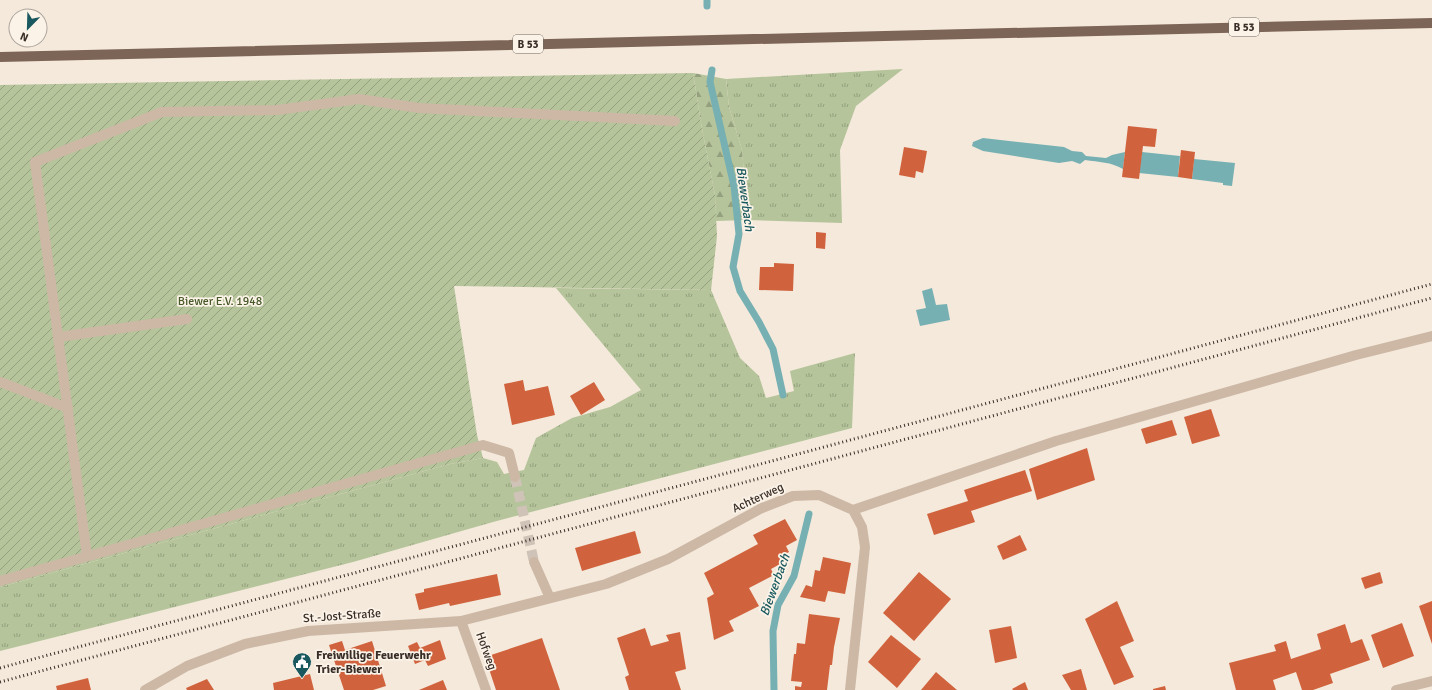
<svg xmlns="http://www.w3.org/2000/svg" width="1432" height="690" font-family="Signika,sans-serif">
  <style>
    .grass { fill: url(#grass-tufts) }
    .forest { fill: url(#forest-firs) }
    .garden { fill: url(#garden-furrows) }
    .water { fill: #77b0b3 }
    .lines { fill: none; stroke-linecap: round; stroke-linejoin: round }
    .stream { stroke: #77b0b3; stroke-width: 7 }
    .building { fill: #d0633d }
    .minor-tunnel { stroke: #cfc3b7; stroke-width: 10; stroke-dasharray: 10 5; stroke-linecap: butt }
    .minor { stroke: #cdb8a6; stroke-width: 10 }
    .major { stroke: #7c6457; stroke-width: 10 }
    .rail { stroke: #392d27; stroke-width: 3; stroke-dasharray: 1 3; stroke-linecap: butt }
    .labels { text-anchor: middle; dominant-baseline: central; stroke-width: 3.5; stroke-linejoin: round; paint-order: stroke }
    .shield { fill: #fbf3e8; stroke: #736861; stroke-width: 1 }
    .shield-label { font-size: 11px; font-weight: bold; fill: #392d27 }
    .park-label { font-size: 12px; fill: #475929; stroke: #fbf3e8 }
    .street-label { font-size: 12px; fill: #392d27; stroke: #fbf3e8 }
    .poi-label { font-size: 12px; font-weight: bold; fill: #392d27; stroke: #fbf3e8; text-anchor: start }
    .water-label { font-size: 13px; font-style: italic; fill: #19585e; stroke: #fbf3e8 }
  </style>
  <defs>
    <pattern id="grass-tufts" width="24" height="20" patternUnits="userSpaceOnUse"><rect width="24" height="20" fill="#b5c49a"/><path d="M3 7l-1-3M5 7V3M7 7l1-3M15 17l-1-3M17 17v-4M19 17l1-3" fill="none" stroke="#94a07e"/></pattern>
    <pattern id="forest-firs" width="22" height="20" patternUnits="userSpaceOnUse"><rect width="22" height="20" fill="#b5c49a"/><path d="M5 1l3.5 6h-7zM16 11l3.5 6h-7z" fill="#94a07e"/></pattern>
    <pattern id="garden-furrows" width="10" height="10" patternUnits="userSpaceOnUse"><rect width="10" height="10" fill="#b5c49a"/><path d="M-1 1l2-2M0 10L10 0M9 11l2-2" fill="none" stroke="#94a07e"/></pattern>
  </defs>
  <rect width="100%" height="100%" fill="#f4e9db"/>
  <path class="grass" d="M903,69L856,106L840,150L842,223L748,220L742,150L729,107L726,79Z
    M556,288L711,290L740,358L759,376L766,398L794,391L790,371L855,353L852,428L493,522L353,562L0,651V587L450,464L483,458L497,462L504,474L524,470L536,438L572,418L610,407L641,390Z"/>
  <path class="forest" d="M693,73L726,79L729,107L742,150L748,220L716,221L715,195L702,129Z"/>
  <path class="garden" d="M693,73L702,129L715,195L717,236L711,290L454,286L477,435L483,458L450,464L0,587V85Z"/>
  <path class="water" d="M983,138L1064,147L1072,151L1082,152L1086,156L1106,158L1112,155L1125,152L1123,169C1111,162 1099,162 1085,160L1080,164L1072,161L1059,163L983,151L972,146L973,142Z
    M1142,152L1180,156L1178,177L1139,173Z
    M1194,159L1235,163L1232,186L1223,185V183L1192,179Z
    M932,288L936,305L947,304L950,320L920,326L916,310L926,308L922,291Z"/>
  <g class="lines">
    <path class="stream" d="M707,6V0
      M712,70L710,82L734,186L739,234L733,267L740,291L759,322L773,349L783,395
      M774,690L773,631L778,605L794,576L809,514"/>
  </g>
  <path class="building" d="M1128,126L1157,129L1155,147L1143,146L1139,179L1122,177Z
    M904,147L927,151L923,173L916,171L915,178L899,175Z
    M1181,150L1195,152L1192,179L1178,177Z
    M816,232L826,233L825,249L816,248Z
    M774,263L794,264L793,291L759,290L760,267H774Z
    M523,380L525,391L548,386L555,415L512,425L504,384Z
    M594,382L605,400L581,415L570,396Z
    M1211,409L1220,436L1192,444L1184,417Z
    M1172,420L1177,435L1146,444L1141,429Z
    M1087,448L1095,480L1037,500L1029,469Z
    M1025,470L1032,491L971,511L975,522L934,535L927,514L968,501L964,490Z
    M785,519L797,540L786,546L789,552L779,557L782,563L771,569L774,575L749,588L759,606L729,621L734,631L714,640L707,598L714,594L704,573L758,544L753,535Z
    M635,531L641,553L582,571L575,548Z
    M1020,535L1027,550L1003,560L997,546Z
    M823,557L851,563L845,594L828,591L825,602L800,597L806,585L812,587L815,570L820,571Z
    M919,572L951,599L914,641L883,613Z
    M1380,572L1383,583L1365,589L1361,578Z
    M497,574L501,595L450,606L449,603L419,610L415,594L424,592V589Z
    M1117,601L1134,641L1120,647L1134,677L1114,685L1085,619Z
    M1432,601V644L1419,606Z
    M809,614L840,618L834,647L832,665H830L827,690H795V686L801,687L802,682L791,681L794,654H796L797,643L805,644Z
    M1402,623L1414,656L1383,668L1371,635Z
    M1345,624L1351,643L1362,639L1370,660L1330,674L1333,683L1313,690H1302L1296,672L1273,680L1276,690H1236L1229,663L1276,651L1274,645L1286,641L1291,659L1321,649L1317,634Z
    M1011,626L1017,658L995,663L989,630Z
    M645,628L651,646L669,641L666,635L680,632L686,669L675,672L681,690H629L625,677L629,675L617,638Z
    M891,635L921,659L897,688L868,662Z
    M542,638L560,690H496L485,657Z
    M440,640L446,659L428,666L425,660L415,664L408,646L417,642L420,648Z
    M342,641L345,650L372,641L386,686L373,690H344L329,645Z
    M1081,669L1087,690H1071L1062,675Z
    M936,672L957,690H921Z
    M310,674L314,690H274L273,683Z
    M88,678L91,690H57L56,686Z
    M207,679L214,690H187L186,688Z
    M443,680L447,690H419Z
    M1025,682L1028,690H1013L1012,689Z
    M1165,686L1166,690H1153V689Z"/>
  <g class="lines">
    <path class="minor-tunnel" d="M515,477L534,562"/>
    <path class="minor" d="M58,337L187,319
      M0,382L68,408
      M853,510L1056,441L1356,355L1432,336
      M87,556L35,162L162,112L277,110L359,99L419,108L675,121
      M534,562L550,598
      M0,581L483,445L509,453L515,477
      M461,621L486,690
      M145,690L187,666L245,644L308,631L461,621L606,584L668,559L762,508L793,496L819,495L853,510L862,527L865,547L850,690
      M1396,690L1432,681"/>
    <path class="major" d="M0,57L1432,23"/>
    <path class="rail" d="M0,668L1432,284
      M0,682L1432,298"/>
  </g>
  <defs>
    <symbol id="civic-pin" viewBox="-11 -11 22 30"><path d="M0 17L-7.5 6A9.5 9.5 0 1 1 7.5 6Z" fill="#19585e" stroke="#fbf3e8"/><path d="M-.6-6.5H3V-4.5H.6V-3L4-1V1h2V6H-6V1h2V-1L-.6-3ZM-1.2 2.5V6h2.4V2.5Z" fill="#fff"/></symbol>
  </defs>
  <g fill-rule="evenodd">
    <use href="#civic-pin" x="291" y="651" width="22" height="30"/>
  </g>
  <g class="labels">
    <g class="shield">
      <rect x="1229" y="18" width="30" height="18" rx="3"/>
      <rect x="513" y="35" width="30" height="18" rx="3"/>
    </g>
    <g class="shield-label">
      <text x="1244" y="27">B 53</text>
      <text x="528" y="44">B 53</text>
    </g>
    <g class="park-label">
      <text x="220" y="301">Biewer E.V. 1948</text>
    </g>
    <g class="street-label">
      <text transform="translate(758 498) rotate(-25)">Achterweg</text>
      <text transform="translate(342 616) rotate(-4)">St.-Jost-Straße</text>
      <text transform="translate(486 651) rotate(70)">Hofweg</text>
    </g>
    <g class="poi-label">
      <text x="316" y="655">Freiwillige Feuerwehr<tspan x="316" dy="14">Trier-Biewer</tspan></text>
    </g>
    <g class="water-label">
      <text transform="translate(745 199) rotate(82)">Biewerbach</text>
      <text transform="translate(775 585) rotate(-70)">Biewerbach</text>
    </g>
  </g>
  <g transform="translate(28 28) rotate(203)"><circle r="19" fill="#fbf3e8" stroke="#ada49b"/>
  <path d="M0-3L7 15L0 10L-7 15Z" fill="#19585e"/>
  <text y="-6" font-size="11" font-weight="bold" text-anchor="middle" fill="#392d27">N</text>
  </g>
</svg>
